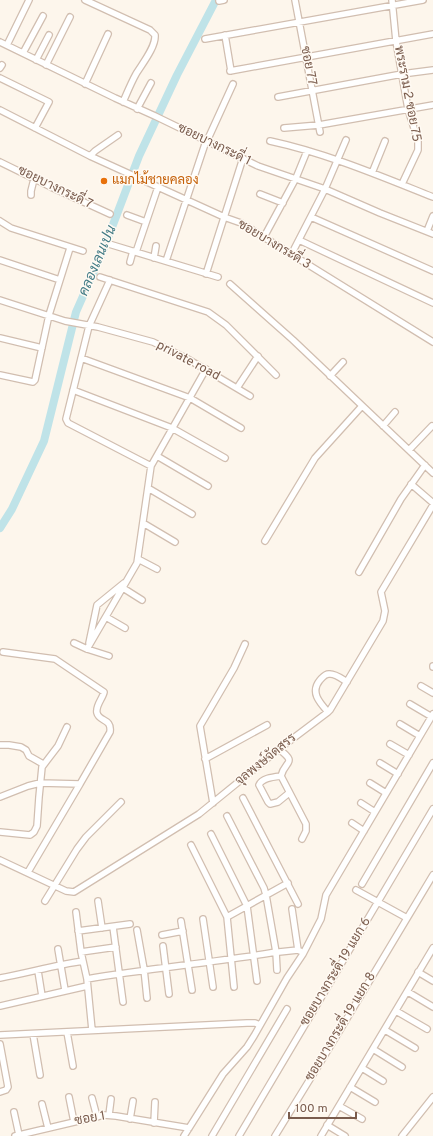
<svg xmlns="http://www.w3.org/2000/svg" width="433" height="1136" font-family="Overpass,Sarabun,sans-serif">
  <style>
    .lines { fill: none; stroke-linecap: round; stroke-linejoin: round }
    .river { stroke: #bfe3e8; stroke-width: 8 }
    .street-casing { stroke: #d1beb0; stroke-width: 8 }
    .street { stroke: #fff; stroke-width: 5.5 }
    .food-dot { fill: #e8710a; stroke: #fffaf3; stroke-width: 1.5 }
    .labels { text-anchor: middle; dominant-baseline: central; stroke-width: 3; stroke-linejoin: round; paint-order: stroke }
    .street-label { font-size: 13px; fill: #7a5c4d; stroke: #fffaf3 }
    .food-label { font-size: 13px; fill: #c56008; stroke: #fffaf3; text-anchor: start }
    .water-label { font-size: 14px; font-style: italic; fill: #437c86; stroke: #fffaf3 }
  </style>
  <rect width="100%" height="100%" fill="#fdf6ec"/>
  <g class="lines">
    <path class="river" d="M0,528L12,509L44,441L76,312L103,251L139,156L177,75L216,0"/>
    <defs>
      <path id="street" d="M85,0L150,30L155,35C156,47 142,64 136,74C131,83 127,93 123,102
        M295,0L320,132
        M392,0L396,41L408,109L418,141V150L402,184
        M219,1L224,0
        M225,35L231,71
        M205,39L423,0
        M0,42L115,98L155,116L258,166L325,189L380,213L433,234
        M7,45L29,0
        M23,53L43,16
        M36,60L49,35
        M46,65L70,17
        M0,68L2,65
        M230,71L433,34
        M0,78L49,102L35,128
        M85,84L108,34
        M278,97L402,74L433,70
        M137,109L151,83
        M0,110L90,156L224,217L241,223L433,342
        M284,128L319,125L433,105
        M207,141L233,84
        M270,141C326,153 380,176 433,197
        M90,156L95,151L118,135
        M0,162L51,187L110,214
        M372,173L385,141
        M260,194L283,203
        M31,195V191L34,179
        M127,215L146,222
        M311,217L433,271
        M0,221L11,228L83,251
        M427,231L433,216
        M264,237L296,178L307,151
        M299,240L433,303
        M109,244L218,277
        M136,252L158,187
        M291,255L325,189L346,140
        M154,258L156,246
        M0,260L60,280
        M166,261L206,141
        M130,262L133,251
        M206,274L243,158
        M100,277L208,312L226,325L276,375
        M110,280L89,326L66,419L68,423L151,466
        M230,284L293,340L433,473
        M0,300L65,321L98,327L153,342L186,358L250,396
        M0,338L42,348
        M81,358L190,398L241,428
        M0,375L33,382L35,380L49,315L70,248
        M330,376L343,362
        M237,388L258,356
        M73,390L172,428L225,458
        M383,426L395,412
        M409,450L432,426
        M157,456L208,486
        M411,484L433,503
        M148,488L192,514
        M143,523L175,542
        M265,541L315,458L362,406
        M138,559L157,569
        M359,572L401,499L425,465
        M123,588L142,600
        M106,617L125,628
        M74,643L87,649L109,656
        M89,643L97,605L124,583
        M87,649L137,563L151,466L206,369
        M3,652L55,659L104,692C103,698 95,706 97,713C99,722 112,718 110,732L80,784
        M433,666V667
        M421,686L433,693
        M410,704L432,717
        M328,712C319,702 310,692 320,680C323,677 325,673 330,674C336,674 342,679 347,682
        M400,724L420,736
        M390,744L409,755
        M0,745H9L21,747L26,750L29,756L43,764
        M279,749C298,764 285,760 281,776L306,824V831L302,839
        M205,759L267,725
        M380,763L398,774
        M281,776C273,777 262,778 259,785L268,802L270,804L278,802L289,793
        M370,783L386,793
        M0,797L28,786L40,783L80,784L28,872
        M243,798L298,904
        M213,803L200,726L234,668L245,644
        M361,803L375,812
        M227,816L264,888L266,895L276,952L277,970
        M352,823L364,831
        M0,832L30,835L34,832L37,826L39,797L42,767L58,746L67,727
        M211,834L247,906L257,981
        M191,845L227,917L234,987
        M0,860L66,891L74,892L199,814L279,749L328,712L330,710L383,621L385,611L381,592L433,505
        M362,884L433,763
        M356,890L407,918
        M45,901L77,849L86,837L121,802
        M98,901L102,928
        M292,909L298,950
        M76,912L81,952L87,979L92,1030
        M227,917L288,883
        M203,919L213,987
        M181,921L192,990
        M113,927L123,1002
        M137,930L144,969L147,998
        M78,931L130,924
        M162,935L183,931
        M163,946L169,994
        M58,949L65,990
        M81,952L116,947
        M279,952L298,950L300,951
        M38,971L42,996
        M418,972L433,981
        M0,978C28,973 55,965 83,961
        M87,979C150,968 213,963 276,952
        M408,992L433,1007
        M0,1006L87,986
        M396,1011L427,1029
        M385,1030L415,1048
        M67,1032L73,1066
        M33,1034L40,1075
        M0,1035L247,1023H255L260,1025
        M0,1044L8,1087L6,1090L0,1092
        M373,1049L402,1067
        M362,1068L383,1081
        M350,1087L375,1102
        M69,1097L74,1122
        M92,1098L97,1117
        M42,1104L48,1128
        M339,1106L362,1119
        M14,1112L19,1135
        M109,1115L111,1099
        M130,1119L133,1101
        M154,1123L155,1102
        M327,1125L345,1136
        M15,1136L104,1115L116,1116L189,1128
        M184,1136L223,1074L247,1047L254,1036L287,978L303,954L321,919L326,895L433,714
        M212,1136L287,1009
        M239,1136L433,809
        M275,1136L331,1045L433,875
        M321,1136L433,948
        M402,1136L433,1097"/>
    </defs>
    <use href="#street" class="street-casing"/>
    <use href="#street" class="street"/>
  </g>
  <circle class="food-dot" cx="104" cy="181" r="4"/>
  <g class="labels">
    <g class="street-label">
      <text transform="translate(308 66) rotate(79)">ซอย 77</text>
      <text transform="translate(407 94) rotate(79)">พระราม 2 ซอย 75</text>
      <text transform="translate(214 145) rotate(26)">ซอยบางกระดี่ 1</text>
      <text transform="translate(55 188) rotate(26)">ซอยบางกระดี่ 7</text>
      <text transform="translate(274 245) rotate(31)">ซอยบางกระดี่ 3</text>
      <text transform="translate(188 361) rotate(28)">private road</text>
      <text transform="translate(266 760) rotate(-39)">จุลพงษ์จัดสรร</text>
      <text transform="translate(336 972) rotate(-59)">ซอยบางกระดี่ 19 แยก 6</text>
      <text transform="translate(341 1027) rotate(-59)">ซอยบางกระดี่ 19 แยก 8</text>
      <text transform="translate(90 1119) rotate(-10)">ซอย 1</text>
    </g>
    <g class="food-label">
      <text x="112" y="181">แมกไม้ชายคลอง</text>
    </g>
    <g class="water-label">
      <text transform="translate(98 261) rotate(-67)">คลองเลนเปน</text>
    </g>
  </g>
  <path d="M289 1112v6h67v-6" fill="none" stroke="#7a5c4d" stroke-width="2"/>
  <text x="295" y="1112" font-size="12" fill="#7a5c4d" stroke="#fffaf3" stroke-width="3" paint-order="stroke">100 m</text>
</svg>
